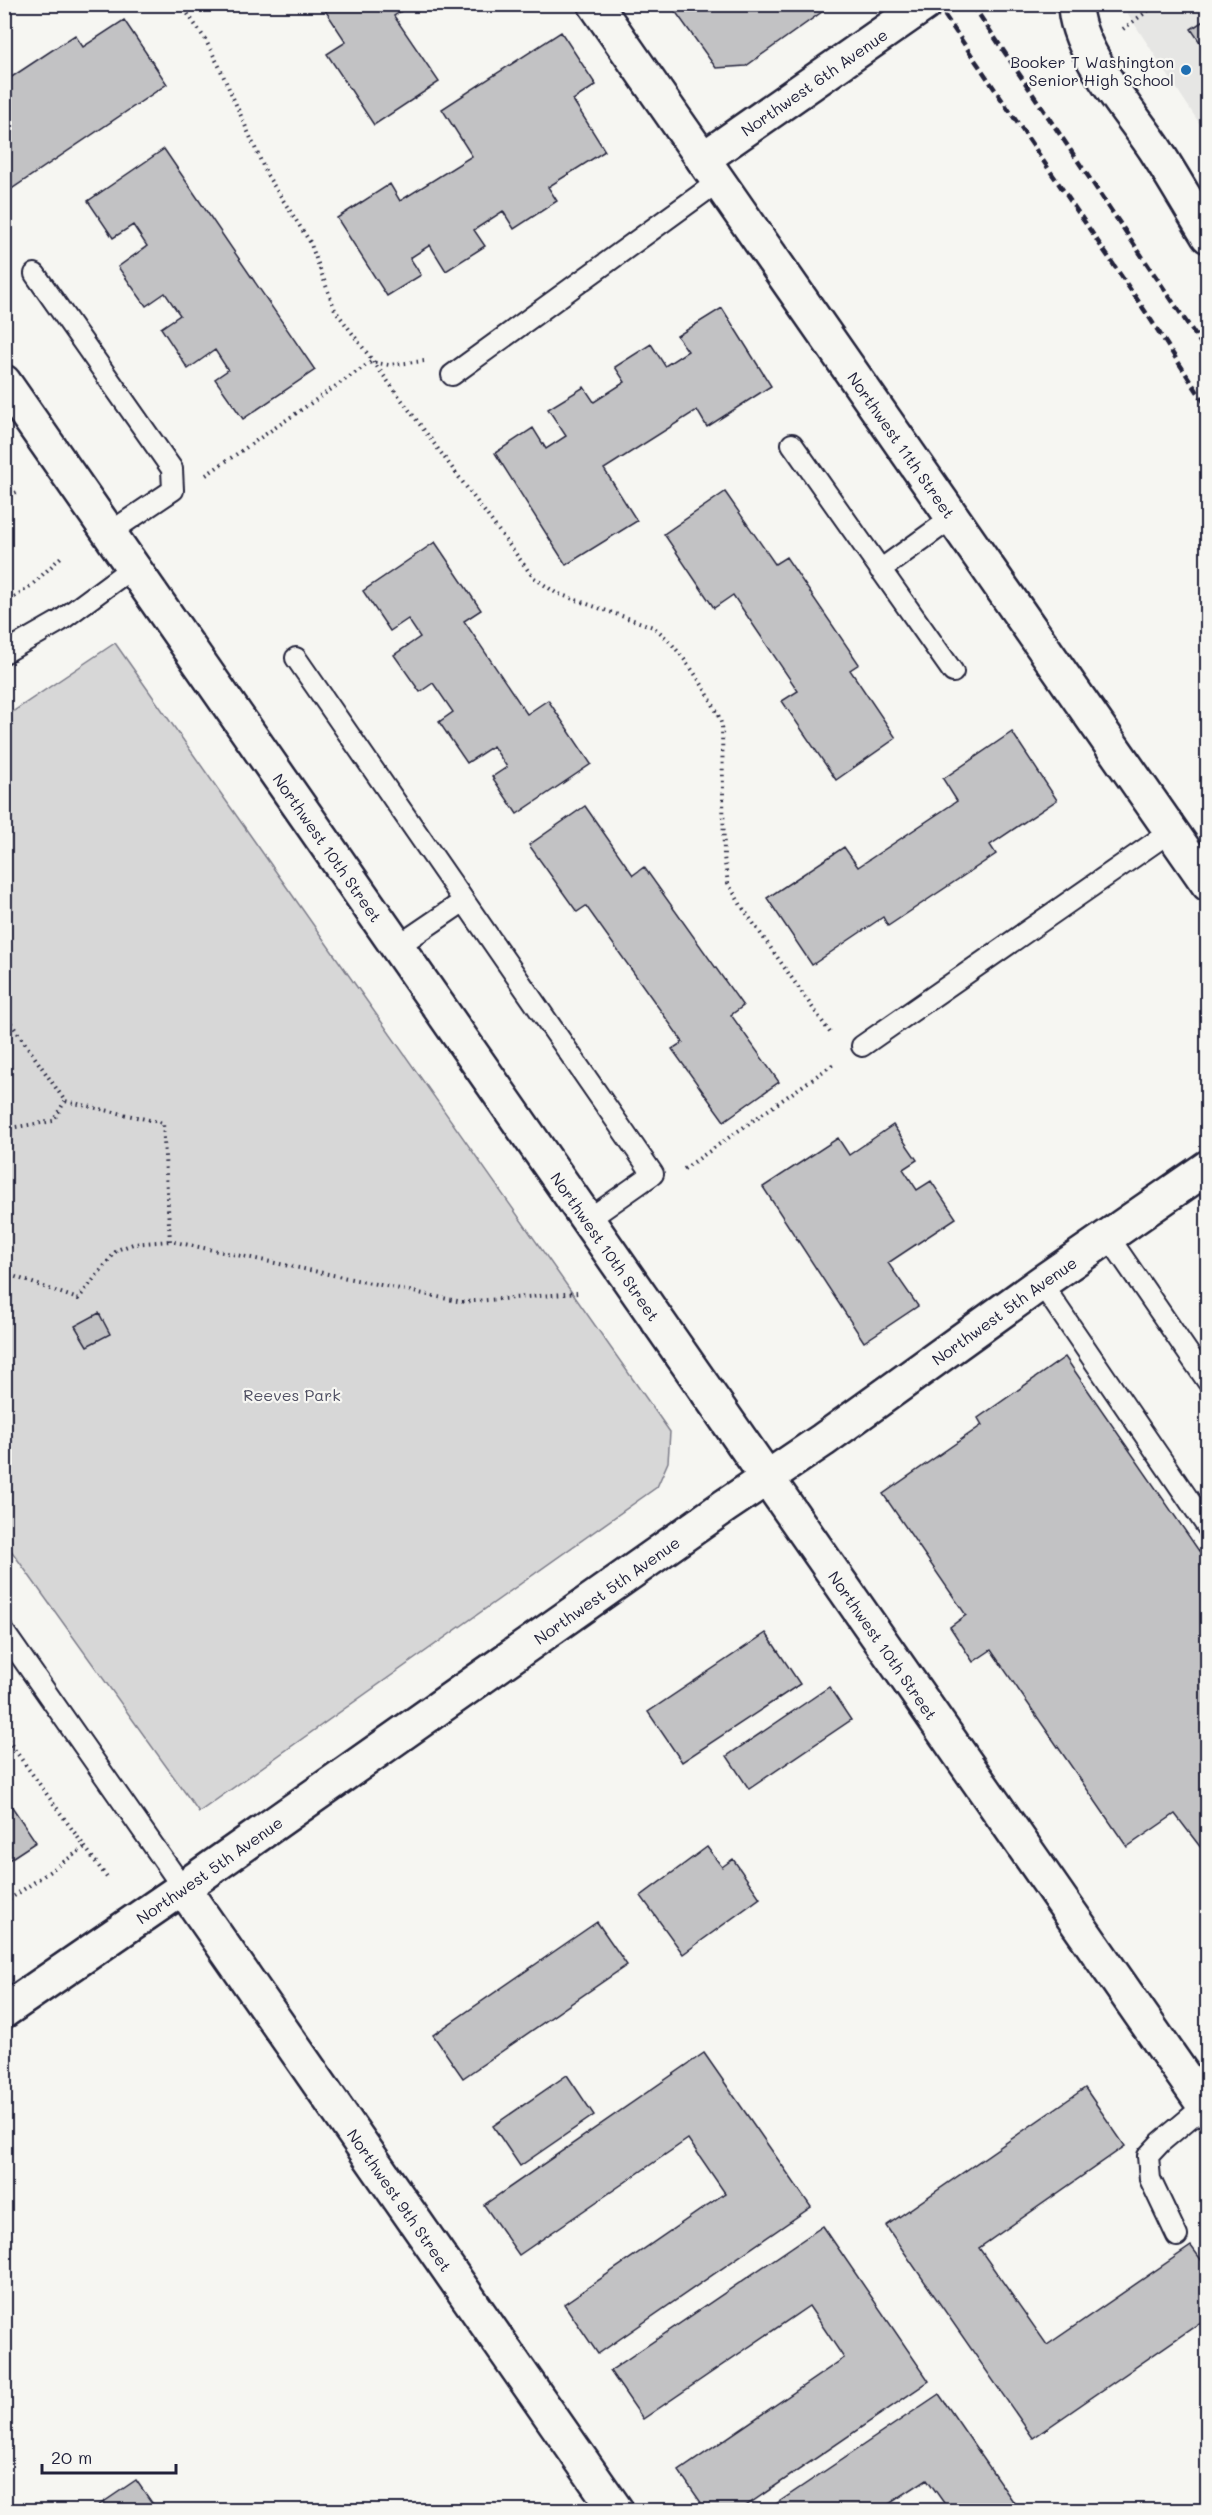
<svg xmlns="http://www.w3.org/2000/svg" width="1212" height="2515" font-family="Mali,sans-serif">
  <style>
    .built { fill: #e6e6e4 }
    .green { fill: #d7d7d7; stroke: #7c7c89; stroke-width: 1.5 }
    .building { fill: #c2c2c4; stroke: #22223b; stroke-width: 1.5 }
    .lines { fill: none; stroke-linecap: round; stroke-linejoin: round }
    .lane-casing { stroke: #22223b; stroke-width: 24 }
    .street-casing { stroke: #22223b; stroke-width: 38 }
    .secondary-casing { stroke: #22223b; stroke-width: 38 }
    .path { stroke: #22223b; stroke-width: 4; stroke-dasharray: 1.5 4.5; stroke-linecap: butt }
    .lane { stroke: #f6f6f2; stroke-width: 20 }
    .street { stroke: #f6f6f2; stroke-width: 33 }
    .secondary { stroke: #f6f6f2; stroke-width: 33 }
    .rail { stroke: #22223b; stroke-width: 4.5; stroke-dasharray: 9 4.5; stroke-linecap: butt }
    .poi-dot { fill: #1f6fb2; stroke: #f6f6f2; stroke-width: 2 }
    .labels { text-anchor: middle; dominant-baseline: central; stroke-width: 4.5; stroke-linejoin: round; paint-order: stroke }
    .poi-label { font-size: 16px; fill: #22223b; stroke: #f6f6f2; text-anchor: end }
    .street-label { font-size: 16px; fill: #22223b; stroke: #f6f6f2 }
    .park-label { font-size: 16px; fill: #4f4f62; stroke: #f6f6f2 }
  </style>
  <rect width="100%" height="100%" fill="#f6f6f2"/>
  <filter id="ink" filterUnits="userSpaceOnUse"><feTurbulence type="fractalNoise" baseFrequency=".0167" numOctaves="2"/><feDisplacementMap in="SourceGraphic" scale="12" xChannelSelector="R" yChannelSelector="G"/><feConvolveMatrix kernelMatrix="1 2 1 2 8 2 1 2 1" color-interpolation-filters="sRGB"/></filter>
  <g filter="url(#ink)">
    <path class="built" d="M1122,5H1207V135Z"/>
    <path class="green" d="M115,643L670,1432L668,1462L657,1487L199,1812L5,1542V717Z"/>
    <path class="building" d="M321,4H400L403,10L394,16L439,82L374,125L327,54L346,42Z
      M670,4H833L746,66L716,68Z
      M1208,18V54L1191,29Z
      M124,20L167,84L4,194V82L75,35L83,47Z
      M561,32L596,85L573,100L605,151L548,187L557,201L514,229L503,211L474,230L485,246L446,271L430,245L410,258L421,275L387,296L337,218L390,184L400,201L472,156L442,109Z
      M164,149L315,370L243,419L215,379L228,370L215,350L188,369L161,328L180,315L165,293L146,306L118,267L147,246L133,225L113,238L88,201Z
      M722,308L771,386L707,427L697,410L604,469L637,521L566,565L495,453L533,428L546,449L566,436L548,409L584,387L594,402L625,382L615,367L651,344L665,366L688,351L677,336Z
      M725,492L775,564L786,557L859,664L850,670L896,738L836,780L782,701L798,691L733,595L714,608L664,534Z
      M435,542L481,610L464,621L527,714L548,700L591,764L517,814L492,777L507,767L493,746L467,763L439,722L453,712L433,683L420,692L394,655L420,637L408,619L390,631L363,591Z
      M1012,732L1057,800L990,845L996,854L888,926L883,917L812,965L767,898L844,847L858,867L957,801L943,779Z
      M585,806L633,875L644,867L743,1006L731,1015L779,1082L724,1121L672,1049L683,1042L586,906L577,912L529,845Z
      M893,1125L917,1160L903,1169L917,1190L931,1181L956,1218L888,1263L918,1306L864,1342L763,1187L838,1138L849,1155Z
      M99,1313L110,1334L87,1346L75,1326Z
      M1065,1357L1208,1564V1857L1175,1814L1127,1847L991,1650L973,1662L950,1627L966,1615L883,1494L982,1425L978,1418Z
      M766,1633L800,1684L682,1762L648,1712Z
      M829,1687L851,1720L749,1789L727,1756Z
      M6,1798L36,1842L4,1863V1799Z
      M707,1847L722,1867L733,1859L760,1898L683,1954L641,1896Z
      M597,1922L627,1965L463,2078L433,2035Z
      M704,2053L811,2207L598,2354L564,2304L725,2193L688,2139L519,2255L484,2205Z
      M567,2075L594,2115L520,2166L493,2126Z
      M1085,2088L1125,2146L979,2248L1047,2345L1191,2246L1208,2269V2317L1033,2438L886,2226Z
      M823,2226L929,2381L740,2510H706L679,2471L844,2358L809,2306L643,2419L610,2371Z
      M939,2394L1019,2510H949L927,2479L880,2510H767Z
      M136,2480L157,2510H92Z"/>
    <g class="lines">
      <defs>
        <path id="lane" d="M35,274L172,469L173,490L109,533
          M452,375L719,181
          M792,444L953,672
          M880,570L952,518
          M4,653L60,621L133,567
          M296,658L653,1174L589,1219
          M398,946L464,901
          M862,1046L1171,831
          M1108,1236L1208,1382
          M1041,1283L1208,1528
          M4,1632L183,1888
          M1177,2236L1150,2179L1148,2156L1161,2142L1204,2106"/>
        <g id="street">
          <path d="M1075,4C1075,50 1130,111 1155,149C1173,177 1190,207 1208,236"/>
          <path id="s1" d="M703,159L925,4"/>
          <path id="s2" d="M183,1888L616,2510"/>
          <path id="s3" d="M4,2011L183,1888L725,1506L823,1440L1041,1283L1208,1167"/>
        </g>
        <g id="secondary">
          <path id="s4" d="M595,4L1208,884"/>
          <path id="s5" d="M4,382L1208,2111"/>
        </g>
      </defs>
      <use href="#lane" class="lane-casing"/>
      <use href="#street" class="street-casing"/>
      <use href="#secondary" class="secondary-casing"/>
      <path class="path" d="M181,4L205,39L219,66L267,175L310,242L335,310L533,577L556,593L653,627C676,642 716,700 722,727L724,857L728,883L742,907L831,1034
        M1123,29L1157,4
        M206,475L371,362L389,365L424,361
        M4,497L20,491
        M4,604L32,585L63,555
        M4,1013L65,1101L163,1123L170,1241L462,1302L578,1293
        M4,1129L53,1121L65,1101
        M684,1169L835,1063
        M4,1273L78,1299L117,1250L133,1244L170,1241
        M4,1735L108,1879
        M4,1903L85,1847"/>
      <use href="#lane" class="lane"/>
      <use href="#street" class="street"/>
      <use href="#secondary" class="secondary"/>
      <path class="rail" d="M937,4L1149,317L1208,408
        M972,4L1208,354"/>
    </g>
  </g>
  <circle class="poi-dot" cx="1186" cy="70" r="6"/>
  <g class="labels">
    <g class="poi-label">
      <text x="1174" y="61">Booker T Washington<tspan x="1174" dy="18">Senior High School</tspan></text>
    </g>
    <g class="street-label">
      <text stroke="none"><textPath href="#s1" startOffset="135">Northwest 6th Avenue</textPath></text>
      <text stroke="none"><textPath href="#s4" startOffset="537">Northwest 11th Street</textPath></text>
      <text stroke="none"><textPath href="#s5" startOffset="567">Northwest 10th Street</textPath></text>
      <text stroke="none"><textPath href="#s5" startOffset="1053">Northwest 10th Street</textPath></text>
      <text stroke="none"><textPath href="#s3" startOffset="1221">Northwest 5th Avenue</textPath></text>
      <text stroke="none"><textPath href="#s3" startOffset="735">Northwest 5th Avenue</textPath></text>
      <text stroke="none"><textPath href="#s5" startOffset="1539">Northwest 10th Street</textPath></text>
      <text stroke="none"><textPath href="#s3" startOffset="249">Northwest 5th Avenue</textPath></text>
      <text stroke="none"><textPath href="#s2" startOffset="380">Northwest 9th Street</textPath></text>
    </g>
    <g class="park-label">
      <text x="292" y="1394">Reeves Park</text>
    </g>
  </g>
  <rect width="1212" height="2515" fill="none" stroke="#f6f6f2" stroke-width="24"/>
  <rect x="12" y="12" width="1188" height="2491" fill="none" stroke="#22223b" stroke-width="2" filter="url(#ink)"/>
  <path d="M42 2464v9h134v-9" fill="none" stroke="#22223b" stroke-width="3"/>
  <text x="51" y="2464" font-size="18" fill="#22223b" stroke="#f6f6f2" stroke-width="4.5" paint-order="stroke">20 m</text>
</svg>
